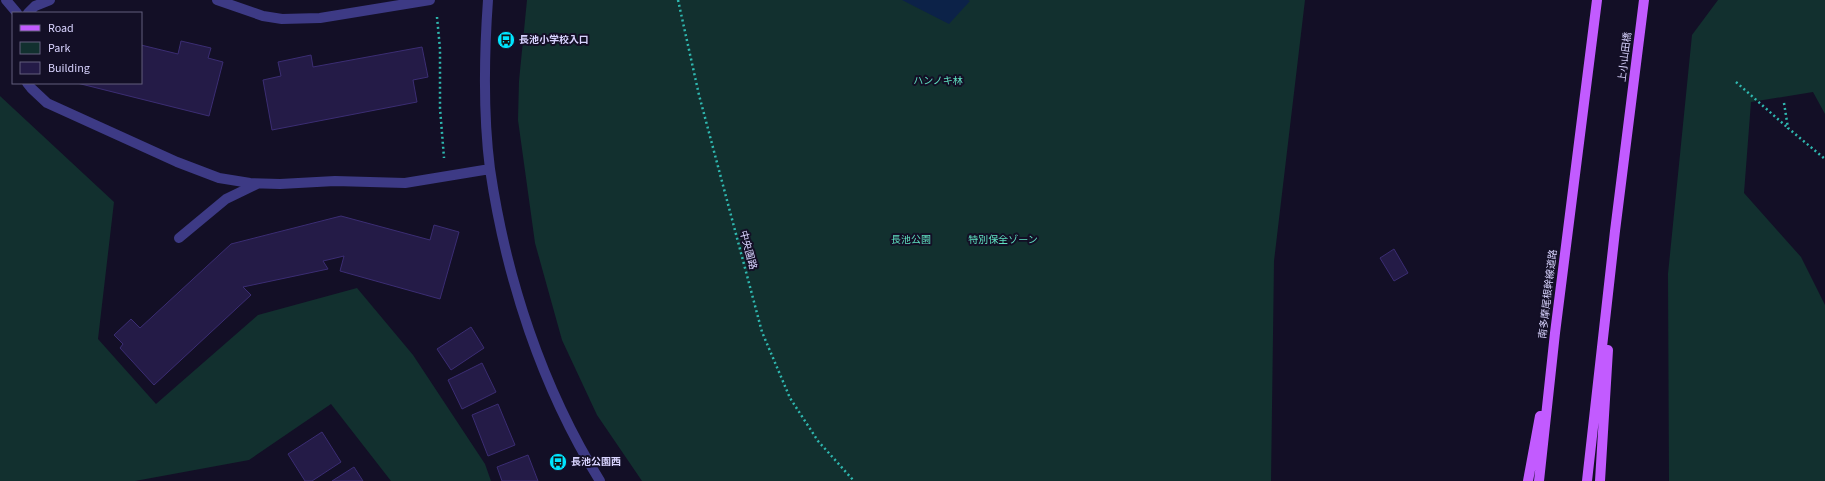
<svg xmlns="http://www.w3.org/2000/svg" width="1825" height="481" font-family="'Source Sans 3','Noto Sans JP',sans-serif">
  <style>
    .green { fill: #12302f }
    .water { fill: #0c2248 }
    .building { fill: #241b47; stroke: #3b2d73 }
    .lines { fill: none; stroke-linecap: round; stroke-linejoin: round }
    .path { stroke: #2fb8b0; stroke-width: 2.5; stroke-dasharray: 2 3; stroke-linecap: butt }
    .minor { stroke: #3d3a85; stroke-width: 10 }
    .major { stroke: #c25bff; stroke-width: 10 }
    .labels { text-anchor: middle; dominant-baseline: central; stroke-width: 4; stroke-linejoin: round; paint-order: stroke }
    .poi-label { font-size: 10px; font-weight: bold; fill: #d9d4ff; stroke: #130f26; text-anchor: start }
    .street-label { font-size: 10px; fill: #d9d4ff; stroke: #130f26 }
    .park-label { font-size: 10px; fill: #5fe0c0; stroke: #130f26 }
  </style>
  <rect width="100%" height="100%" fill="#130f26"/>
  <path class="green" d="M527,0H1305L1274,261L1271,481H642L597,415L562,340L535,243L518,120L519,81Z
    M1718,0H1825V114L1813,92L1751,102L1744,193L1801,257L1825,305V481H1669L1668,274L1692,35Z
    M0,96L114,202L98,339L156,404L258,315L357,288L413,355L485,464L491,481H391L331,404L249,460L135,481H0Z"/>
  <path class="water" d="M902,0H968L970,1L949,24Z"/>
  <path class="building" d="M181,41L211,48L208,58L223,62L209,116L77,83H141V45L178,54Z
    M422,47L428,77L413,80L417,102L272,130L263,80L281,76L278,62L311,55L313,67Z
    M341,216L430,240L434,225L459,232L440,299L340,271L344,256L323,261L328,269L243,287L251,295L154,385L120,348L123,344L114,335L131,319L140,328L231,244Z
    M1394,249L1408,273L1394,281L1380,258Z
    M471,327L484,348L451,370L437,349Z
    M482,363L496,392L462,409L448,380Z
    M498,404L515,445L488,456L472,415Z
    M322,432L341,462L312,481H305L288,454Z
    M528,455L538,481H502L497,467Z
    M354,467L363,481H332Z"/>
  <g class="lines">
    <path class="path" d="M678,0L699,95L762,332L790,398L818,441L854,481
      M437,17L440,49V108L444,158
      M1736,82L1788,128
      M1784,103L1788,128L1825,159"/>
    <path class="minor" d="M6,0L17,13
      M217,0L263,16L282,19L320,18L430,0
      M488,0C484,56 483,114 490,169C506,278 542,388 600,481
      M28,13L35,6L50,0
      M27,83L31,88L47,103L177,162L219,178L250,183L280,184L335,181L405,183L490,169
      M179,238L226,199L257,184"/>
    <path class="major" d="M1528,481L1540,416
      M1539,481L1555,333L1597,0
      M1587,481L1615,231L1644,0
      M1600,481L1608,350"/>
  </g>
  <defs>
    <symbol id="bus-disc" viewBox="-11 -11 22 22"><circle r="9.5" fill="#00e5ff" stroke="#130f26"/><path d="M-5-6H5V4H4V6H2V4H-2V6H-4V4H-5ZM-3.5-4V0h7V-4ZM-3.5 1.2v1.5H-2V1.2ZM2 1.2v1.5H3.5V1.2Z" fill="#111"/></symbol>
  </defs>
  <g fill-rule="evenodd">
    <use href="#bus-disc" x="496" y="30" width="20" height="20"/>
    <use href="#bus-disc" x="548" y="452" width="20" height="20"/>
  </g>
  <g class="labels">
    <g class="poi-label">
      <text x="519" y="40">長池小学校入口</text>
      <text x="571" y="462">長池公園西</text>
    </g>
    <g class="street-label">
      <text transform="translate(1625 57) rotate(-83)">上小山田橋</text>
      <text transform="translate(748 250) rotate(75)">中央園路</text>
      <text transform="translate(1548 294) rotate(-83)">南多摩尾根幹線道路</text>
    </g>
    <g class="park-label">
      <text x="938" y="81">ハンノキ林</text>
      <text x="911" y="240">長池公園</text>
      <text x="1003" y="240">特別保全ゾーン</text>
    </g>
  </g>
  <rect x="12" y="12" width="130" height="72" fill="#130f26" stroke="#625e7d"/>
  <rect x="20" y="25" width="20" height="6" fill="#c25bff" stroke="#625e7d"/>
  <text x="48" y="32" font-size="12" fill="#d9d4ff">Road</text>
  <rect x="20" y="42" width="20" height="12" fill="#12302f" stroke="#625e7d"/>
  <text x="48" y="52" font-size="12" fill="#d9d4ff">Park</text>
  <rect x="20" y="62" width="20" height="12" fill="#241b47" stroke="#625e7d"/>
  <text x="48" y="72" font-size="12" fill="#d9d4ff">Building</text>
</svg>
